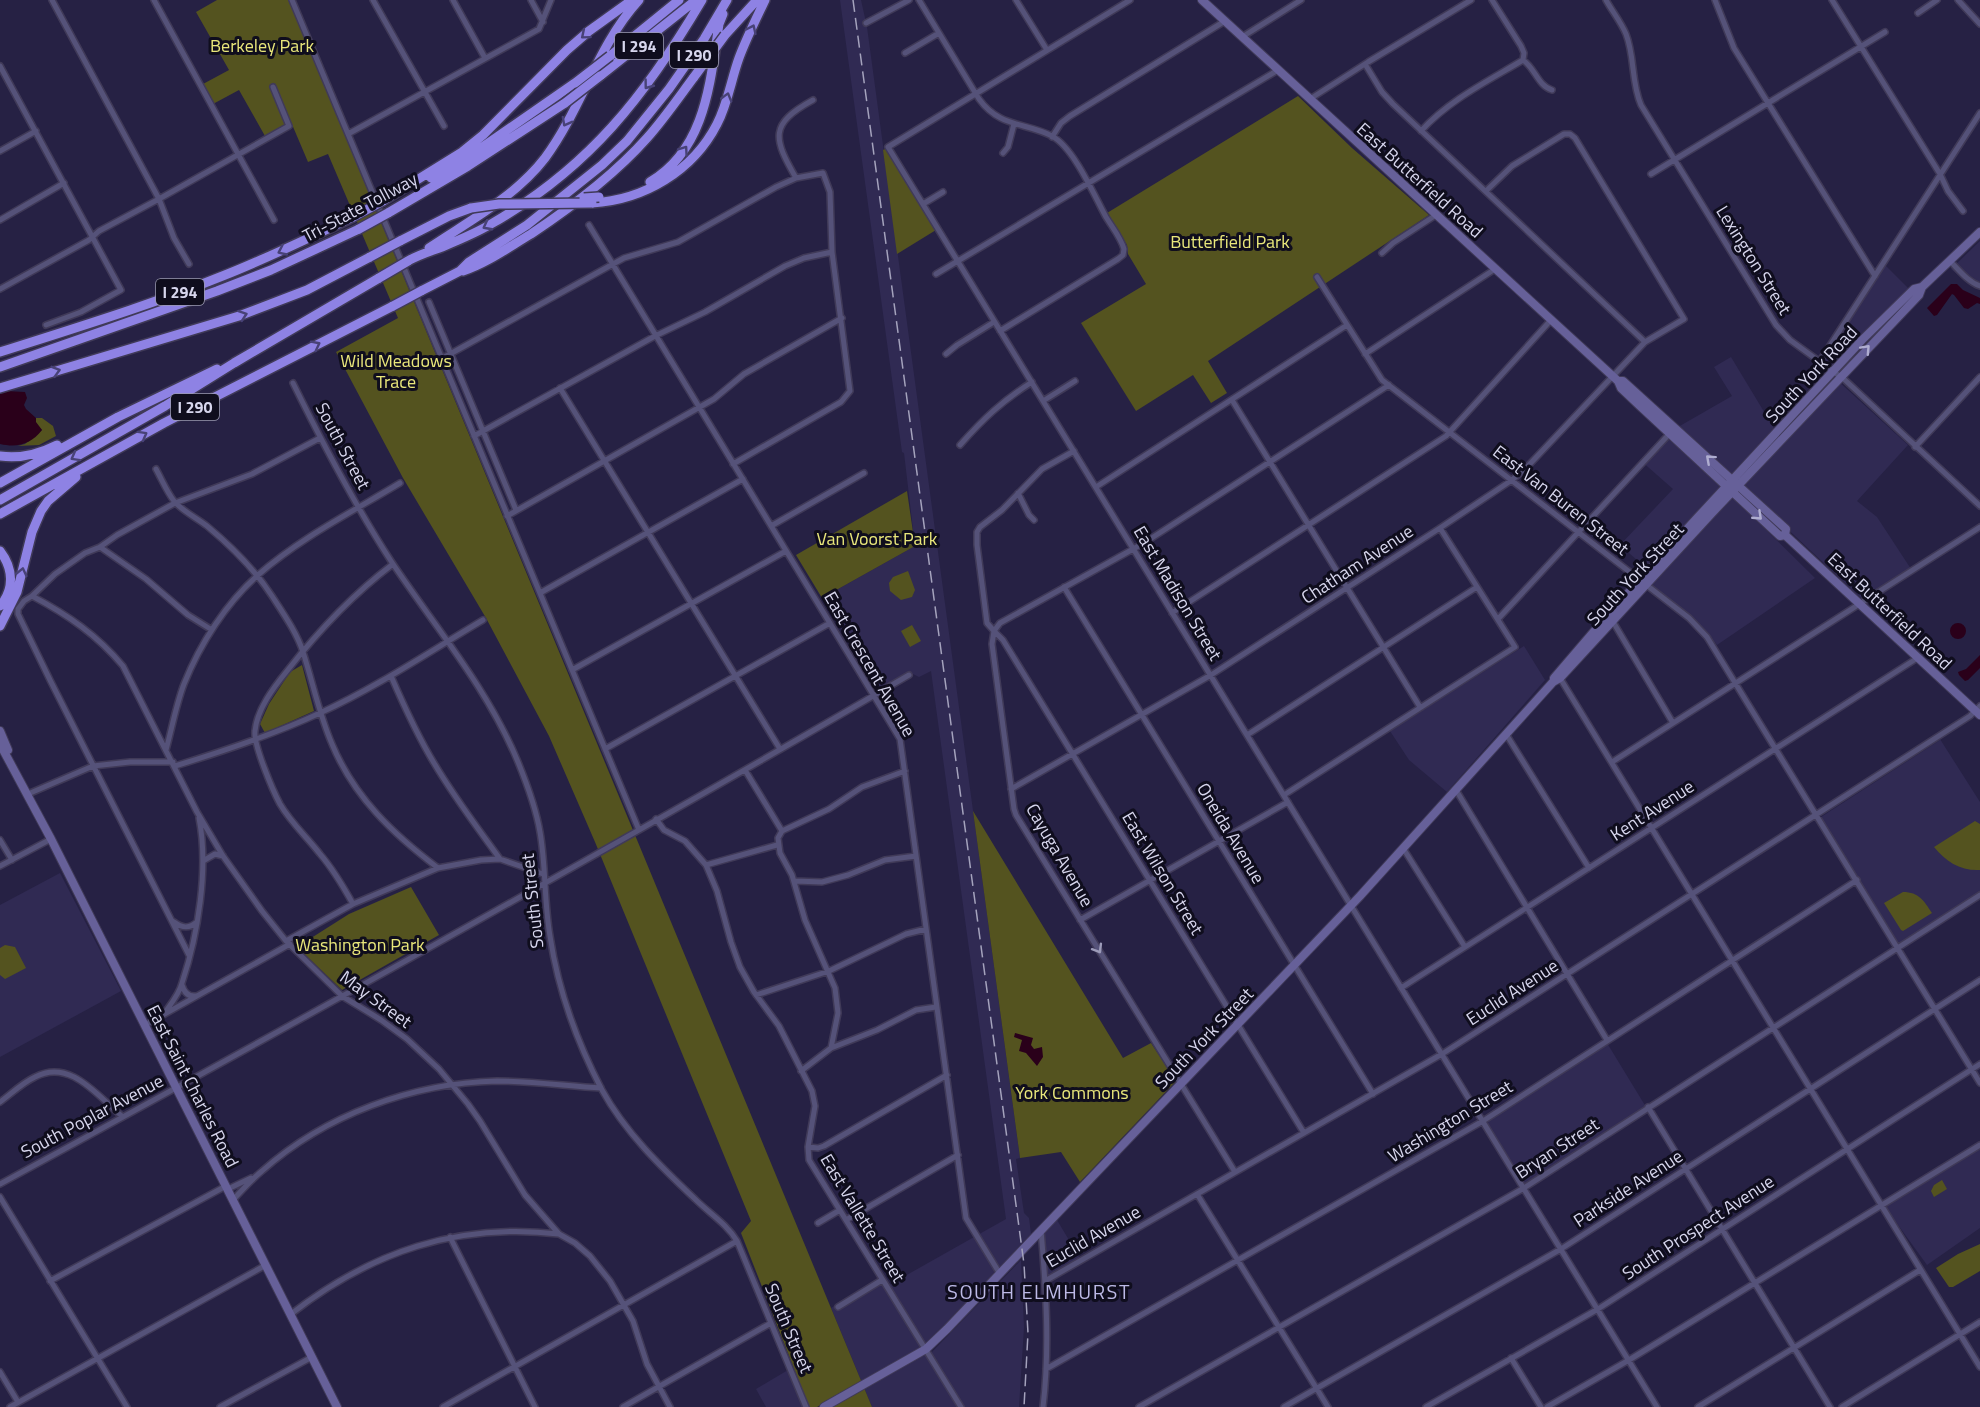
<svg xmlns="http://www.w3.org/2000/svg" width="1980" height="1407" font-family="'Titillium Web',sans-serif">
  <style>
    .built { fill: #302a53 }
    .green { fill: #54531f }
    .water { fill: #2a001a }
    .lines { fill: none; stroke-linecap: round; stroke-linejoin: round }
    .street-casing { stroke: #403a58; stroke-width: 8 }
    .secondary-casing { stroke: #403a58; stroke-width: 10 }
    .highway-casing { stroke: #403a58; stroke-width: 12 }
    .street { stroke: #555279; stroke-width: 5 }
    .secondary { stroke: #666099; stroke-width: 8 }
    .highway { stroke: #8e82e4; stroke-width: 9 }
    .rail { stroke: #a5a3bd; stroke-width: 1.5; stroke-dasharray: 12 6; stroke-linecap: butt }
    .highway-bridge-casing { stroke: #403a58; stroke-width: 12; stroke-linecap: butt }
    .highway-bridge { stroke: #8e82e4; stroke-width: 9 }
    .oneway { stroke: #484277 }
    .oneway2 { stroke: #afadd0 }
    .oneway3 { stroke: #9c9bb9 }
    .labels { text-anchor: middle; dominant-baseline: central; stroke-width: 6; stroke-linejoin: round; paint-order: stroke }
    .shield { fill: #0f0d1d; stroke: #9b9aaf; stroke-width: 1.5 }
    .shield-label { font-size: 16px; font-weight: bold; fill: #d7d6ed }
    .park-label { font-size: 18px; fill: #e9e77b; stroke: #0f0d1d }
    .street-label { font-size: 18px; fill: #d7d6ed; stroke: #0f0d1d }
    .neighbourhood-label { font-size: 20px; letter-spacing: 1.5px; fill: #bdbae7; stroke: #0f0d1d }
  </style>
  <rect width="100%" height="100%" fill="#262144"/>
  <path class="built" d="M840,0H861L867,27L1020,1158L1016,1159L1024,1213L1029,1218L1031,1234L926,1344L889,1285L1006,1219L931,671L919,677L909,672L878,690L822,598L915,546L904,453L902,452Z
    M1980,241V290L1970,285L1951,269Z
    M1882,262L1910,290L1835,368L1820,357Z
    M1731,357L1775,430L1732,475L1678,427L1732,396L1714,367Z
    M1837,380L1908,445L1857,501L1877,517L1911,569L1862,599L1742,486Z
    M1665,433L1722,487L1647,569L1620,545L1673,489L1640,460Z
    M1732,496L1815,578L1717,645L1708,633L1696,621L1650,585Z
    M1524,646L1545,680L1447,792L1409,760L1390,731Z
    M1938,736L1980,802V892L1898,944L1821,817L1940,740Z
    M60,873L121,991L0,1057V905Z
    M1607,1043L1646,1107L1524,1185L1486,1122Z
    M1980,1149V1228L1927,1265L1885,1207Z
    M1057,1220L1082,1262L1047,1282L1042,1236Z
    M1021,1260L1024,1327L1019,1407H964L931,1353Z
    M880,1278L960,1407H872L831,1308Z
    M793,1367L809,1407H766L756,1389Z"/>
  <path class="green" d="M217,0H289L872,1407H827L824,1403L817,1407H809L741,1233L751,1221L595,842L549,736L486,618L403,478L336,352L398,318L328,154L308,162L291,122L265,136L239,90L213,104L203,84L229,70L196,12Z
    M1298,96L1352,148L1429,215L1208,361L1227,393L1211,403L1193,375L1136,411L1081,323L1146,284L1128,254L1127,245L1107,213Z
    M887,148L936,230L897,254L883,150Z
    M36,418H42L53,426L56,436L39,445L18,446L25,444L42,430L35,422Z
    M907,491L915,546L822,598L796,555Z
    M908,571L915,590L912,597L901,600L890,591L889,583L893,577Z
    M912,625L921,641L910,647L901,631Z
    M302,665L314,711L265,733L260,724L269,704L290,672Z
    M973,811L1123,1058L1151,1043L1176,1081L1080,1182L1061,1152L1020,1158Z
    M1975,821L1980,824V870C1961,871 1946,862 1934,847Z
    M411,887L439,935L342,990L297,947L349,914Z
    M1903,892C1919,892 1924,901 1932,913L1903,931L1901,930L1884,903Z
    M5,945L15,947L26,968L5,979L0,975V948Z
    M1942,1180L1947,1189L1934,1197L1931,1191L1934,1185Z
    M1980,1244V1271L1953,1287H1949L1936,1268L1958,1254Z"/>
  <path class="water" d="M1951,284H1957L1963,290L1980,298V304L1977,303L1968,309L1964,308L1954,295L1952,294L1937,315L1934,316L1927,308Z
    M6,391L25,392L27,398L24,405L26,409L36,418V422L42,430C31,444 18,448 0,444V394Z
    M1950 631a8 8 0 1 1 16 0a8 8 0 1 1-16 0Z
    M1980,655V668L1968,680L1965,681L1959,675L1958,672L1966,669Z
    M1015,1033L1033,1038L1031,1045L1034,1049L1042,1047L1043,1057L1037,1066L1026,1053L1019,1051L1022,1040L1014,1037Z"/>
  <g class="lines">
    <defs>
      <path id="street" d="M52,0L159,199L174,238L189,264
        M154,0L274,220
        M292,0L639,830
        M373,0L444,126
        M453,0L485,58
        M531,0L543,22
        M919,0L979,99C1000,128 1025,122 1052,136C1074,148 1094,195 1106,217C1112,227 1121,238 1124,249L1123,255L1118,259L1000,331
        M1016,0L1047,50
        M1130,0L888,147L1657,1407
        M1492,0L1521,46L1524,53L1523,60
        M1606,0C1612,11 1621,22 1626,34C1635,57 1631,82 1641,105L1776,325L1790,340L1845,380L1980,506
        M1715,0L1734,48L1875,276
        M1832,0L1940,174L1948,191L1963,211
        M1958,0L1980,24
        M1918,13L1937,0
        M866,23L909,0
        M1242,37L1301,0
        M905,53L939,33
        M1523,60C1535,68 1538,86 1552,90
        M1365,64L1382,92L1393,104L1645,342
        M0,66L121,290L81,312L46,325
        M1310,99L1368,62L1471,0
        M1421,131C1449,100 1488,81 1523,60
        M348,134L539,29L551,0
        M1052,137L1061,123L1070,116L1225,21
        M0,151L36,131
        M1003,153L1008,147L1014,124
        M1651,174L1885,32
        M796,178C773,138 769,124 813,100
        M923,204L943,192
        M0,220L64,183
        M589,225L900,739L966,1218L1000,1274
        M1382,253L1393,243L1436,215
        M1950,261C1959,270 1968,282 1980,286
        M936,274L1278,70
        M1317,277L1382,380L1689,618L1707,637L1980,1083
        M0,289L89,240L99,231L159,199L289,126L273,87
        M429,302L516,510
        M946,354L957,345L994,322
        M1365,354L1495,269
        M441,359L624,258L678,242L776,187L796,178L823,173L830,192L832,252L850,391L841,402L733,464
        M1820,361L1980,113
        M293,383C323,444 354,504 391,561C435,627 487,687 518,762C527,784 536,808 540,832C546,866 544,902 550,936C558,990 577,1042 602,1090C625,1132 661,1167 695,1199C709,1213 727,1224 737,1241L806,1407
        M560,388L780,749
        M1232,400L1420,707
        M1043,401L1075,381
        M474,436L655,336L705,312L785,266L804,258L832,252
        M960,445C983,419 1002,401 1032,382
        M1915,447L1980,377
        M1074,451L1042,469L1002,510L980,527L977,532V545L987,623L994,631L992,644L1014,809L1016,815L1235,1172
        M156,469C162,480 167,492 174,501C182,511 197,518 207,526C231,546 255,570 272,596C283,613 297,633 303,652C313,683 319,714 332,744C354,797 393,834 438,868
        M1096,487L1347,325
        M1018,493L1029,515L1034,520
        M507,516L714,399L744,374L842,318
        M771,526L864,473
        M100,547L146,579L188,615L212,630
        M1064,587L1373,1094
        M540,593L743,479
        M32,596C68,615 97,635 123,666L197,812L223,856L262,911L286,941L342,996L381,1020L407,1039L439,1069L468,1104L480,1121L525,1195L559,1234L575,1243L590,1256L610,1281L633,1321L647,1364L670,1407
        M1172,613L1446,436L1551,320
        M1498,619L1672,431
        M1612,620L1673,723
        M572,670L786,551
        M391,676C404,706 417,735 434,763C454,797 477,827 500,859
        M1560,678L1980,1367
        M1506,734L1589,868
        M1247,735L1477,587
        M605,749L830,623
        M166,750C172,728 176,705 184,684C200,644 226,603 258,575C300,538 352,512 400,483
        M1612,762L1980,527
        M175,766C224,751 273,735 320,713C377,687 429,652 483,620
        M745,770L782,831
        M1011,789L1211,675L1440,528L1512,480L1527,467L1645,342L1684,319L1575,138L1570,134H1564L1512,166L1486,191
        M1456,790L1607,1040
        M28,794L93,766L130,762H173
        M1284,795L1515,647L1440,528
        M656,819L664,830L685,841L706,865L717,891L731,942L740,967L754,992L779,1026L812,1091L815,1106L808,1147L809,1160L961,1407
        M782,831L778,838L780,853L792,875L805,920L835,988L838,1013L831,1048L801,1071
        M782,831L829,809L862,787L905,771
        M0,840L12,860
        M1403,848L1465,947
        M203,861L215,854L223,856
        M706,865L777,845
        M0,866L51,839
        M795,881L822,882L848,875L885,860L916,856
        M353,904C343,886 333,869 320,854C307,837 291,823 280,804C273,791 253,744 255,731C257,709 274,687 287,671C319,630 352,595 393,564
        M1080,920L1288,802
        M174,922C182,928 189,929 197,922
        M286,941L353,904L438,868L481,860L500,859L543,874
        M189,955L50,680L18,614V609L24,601L32,596L55,574L85,553L100,547L117,535L175,503L252,474L320,438
        M182,985C184,992 188,997 196,996
        M1401,988L1919,657
        M756,995L829,971L906,934L926,929
        M163,1015C170,1005 179,995 182,983C198,935 209,868 199,818
        M145,1025L290,944
        M831,1048L877,1030L916,1010L936,1007
        M0,1102C11,1094 22,1083 35,1077C71,1058 98,1097 123,1117
        M1648,1107L1830,1407
        M1304,1133L1003,640L994,631L1000,623L1144,543L1389,385
        M808,1147L818,1148L824,1146L947,1075
        M0,1184C305,1018 609,850 909,675
        M228,1189L251,1178
        M1197,1194L1328,1407
        M0,1197L127,1407
        M233,1200C242,1190 251,1180 262,1171C325,1115 412,1083 497,1081C531,1081 567,1086 601,1088
        M846,1220L958,1155
        M818,1223L840,1210
        M1041,1230C1046,1289 1050,1348 1043,1407
        M450,1237L535,1407
        M50,1281L226,1186
        M1045,1281L1442,1054L1970,716L1980,706
        M838,1307L882,1280
        M291,1314C371,1252 458,1222 559,1234
        M1511,1358L1541,1407
        M1046,1369L1483,1121L1857,880
        M0,1372L18,1402
        M10,1407L266,1265
        M220,1407L312,1357
        M443,1407L737,1241
        M623,1407L771,1323
        M1139,1407L1524,1188L1980,895
        M1284,1407L1561,1249L1980,980
        M1426,1407L1598,1309L1980,1064
        M1547,1407L1629,1360L1980,1145
        M1698,1407L1920,1270
        M1842,1407L1980,1322"/>
      <path id="secondary" d="M1202,0L1618,381L1621,388L1639,405L1780,536L1785,535L1980,715
        M1618,381H1623L1786,529L1785,535
        M1554,678L1608,615L1698,517L1862,340L1914,289L1922,287
        M0,731L8,750
        M0,744L51,839L337,1407
        M824,1407L926,1349L947,1329L1360,896L1553,682L1560,678L1712,513L1919,295L1922,287L1980,232"/>
      <path id="highway" d="M725,35L757,0
        M610,56L679,0
        M600,76L696,0
        M431,178L471,155L575,83
        M650,182C706,149 710,82 719,24L723,14
        M383,201L462,152L483,135L567,50L589,31L632,0
        M592,203C644,200 693,171 717,124C728,103 731,80 739,58C746,39 756,19 765,0
        M388,213L468,166L565,103
        M400,241L449,216L471,208
        M429,248C469,221 515,197 545,158C582,108 597,46 639,0
        M408,261C418,255 431,251 442,247C459,240 476,233 491,224C589,168 646,95 702,0
        M463,271C487,263 509,247 531,234C570,208 615,174 647,138C664,119 679,97 694,77
        M421,291L460,271L469,262L527,225L602,165L627,141L669,89L704,39L727,0
        M0,352C75,328 151,305 225,275C268,258 311,237 353,217
        M0,367L217,291L271,270L359,229
        M0,388L239,316L307,290L370,257
        M0,456C20,459 39,454 57,445
        M0,483L118,417L217,369
        M0,500L165,406L234,363L379,278
        M0,514L164,423L393,306
        M0,551C13,568 15,589 0,606
        M0,626L17,592L32,532L41,511L48,501L76,477"/>
    </defs>
    <use href="#street" class="street-casing"/>
    <use href="#secondary" class="secondary-casing"/>
    <use href="#highway" class="highway-casing"/>
    <use href="#street" class="street"/>
    <use href="#secondary" class="secondary"/>
    <use href="#highway" class="highway"/>
    <path class="rail" d="M853,0L1024,1264L1028,1333L1024,1407"/>
    <defs>
      <path id="highway-bridge" d="M694,77L725,35
        M575,83L610,56
        M565,103L600,76
        M584,198L599,197
        M471,208L499,204L592,203
        M353,217L383,201
        M359,229L388,213
        M370,257L400,241
        M379,278L408,261
        M393,306L421,291"/>
    </defs>
    <use href="#highway-bridge" class="highway-bridge-casing"/>
    <use href="#highway-bridge" class="highway-bridge"/>
  </g>
  <defs><path id="oneway-chevron" d="M-2-3.5L2.5 0L-2 3.5" fill="none" stroke-width="1.6" stroke-linecap="round" stroke-linejoin="round" transform="scale(1.5)"/></defs>
  <g class="oneway">
    <use href="#oneway-chevron" transform="translate(752 29) rotate(-65)"/>
    <use href="#oneway-chevron" transform="translate(585 35) rotate(140)"/>
    <use href="#oneway-chevron" transform="translate(648 85) rotate(127)"/>
    <use href="#oneway-chevron" transform="translate(727 97) rotate(-74)"/>
    <use href="#oneway-chevron" transform="translate(566 122) rotate(118)"/>
    <use href="#oneway-chevron" transform="translate(684 150) rotate(-55)"/>
    <use href="#oneway-chevron" transform="translate(487 226) rotate(152)"/>
    <use href="#oneway-chevron" transform="translate(282 251) rotate(155)"/>
    <use href="#oneway-chevron" transform="translate(243 315) rotate(-19)"/>
    <use href="#oneway-chevron" transform="translate(316 345) rotate(-27)"/>
    <use href="#oneway-chevron" transform="translate(56 371) rotate(-16)"/>
    <use href="#oneway-chevron" transform="translate(143 435) rotate(-29)"/>
    <use href="#oneway-chevron" transform="translate(75 457) rotate(151)"/>
    <use href="#oneway-chevron" transform="translate(22 572) rotate(-77)"/>
  </g>
  <g class="oneway2">
    <use href="#oneway-chevron" transform="translate(1866 349) rotate(-47)"/>
    <use href="#oneway-chevron" transform="translate(1710 459) rotate(-138)"/>
    <use href="#oneway-chevron" transform="translate(1758 516) rotate(43)"/>
  </g>
  <use class="oneway3" href="#oneway-chevron" transform="translate(1098 949) rotate(59)"/>
  <g class="labels">
    <g class="shield">
      <rect x="615" y="33" width="48" height="26" rx="4.5"/>
      <rect x="670" y="42" width="48" height="26" rx="4.5"/>
      <rect x="156" y="279" width="48" height="26" rx="4.5"/>
      <rect x="171" y="394" width="48" height="26" rx="4.5"/>
    </g>
    <g class="shield-label">
      <text x="639" y="46">I 294</text>
      <text x="694" y="55">I 290</text>
      <text x="180" y="292">I 294</text>
      <text x="195" y="407">I 290</text>
    </g>
    <g class="park-label">
      <text x="262" y="45">Berkeley Park</text>
      <text x="1230" y="241">Butterfield Park</text>
      <text x="396" y="360">Wild Meadows<tspan x="396" dy="21">Trace</tspan></text>
      <text x="877" y="538">Van Voorst Park</text>
      <text x="360" y="944">Washington Park</text>
      <text x="1072" y="1092">York Commons</text>
    </g>
    <g class="street-label">
      <text transform="translate(1420 180) rotate(42)">East Butterfield Road</text>
      <text transform="translate(360 207) rotate(-28)">Tri-State Tollway</text>
      <text transform="translate(1754 260) rotate(58)">Lexington Street</text>
      <text transform="translate(1811 374) rotate(-47)">South York Road</text>
      <text transform="translate(343 446) rotate(62)">South Street</text>
      <text transform="translate(1561 500) rotate(38)">East Van Buren Street</text>
      <text transform="translate(1357 564) rotate(-33)">Chatham Avenue</text>
      <text transform="translate(1635 574) rotate(-47)">South York Street</text>
      <text transform="translate(1178 593) rotate(59)">East Madison Street</text>
      <text transform="translate(1890 611) rotate(43)">East Butterfield Road</text>
      <text transform="translate(870 664) rotate(60)">East Crescent Avenue</text>
      <text transform="translate(1652 810) rotate(-33)">Kent Avenue</text>
      <text transform="translate(1231 833) rotate(59)">Oneida Avenue</text>
      <text transform="translate(1060 855) rotate(60)">Cayuga Avenue</text>
      <text transform="translate(1163 873) rotate(59)">East Wilson Street</text>
      <text transform="translate(532 901) rotate(-96)">South Street</text>
      <text transform="translate(1512 992) rotate(-33)">Euclid Avenue</text>
      <text transform="translate(376 999) rotate(36)">May Street</text>
      <text transform="translate(1204 1038) rotate(-46)">South York Street</text>
      <text transform="translate(193 1086) rotate(63)">East Saint Charles Road</text>
      <text transform="translate(92 1116) rotate(-28)">South Poplar Avenue</text>
      <text transform="translate(1450 1121) rotate(-31)">Washington Street</text>
      <text transform="translate(1557 1148) rotate(-33)">Bryan Street</text>
      <text transform="translate(1628 1188) rotate(-33)">Parkside Avenue</text>
      <text transform="translate(863 1218) rotate(59)">East Vallette Street</text>
      <text transform="translate(1698 1227) rotate(-33)">South Prospect Avenue</text>
      <text transform="translate(1093 1236) rotate(-30)">Euclid Avenue</text>
      <text transform="translate(789 1328) rotate(67)">South Street</text>
    </g>
    <g class="neighbourhood-label">
      <text x="1039" y="1291">SOUTH ELMHURST</text>
    </g>
  </g>
</svg>
